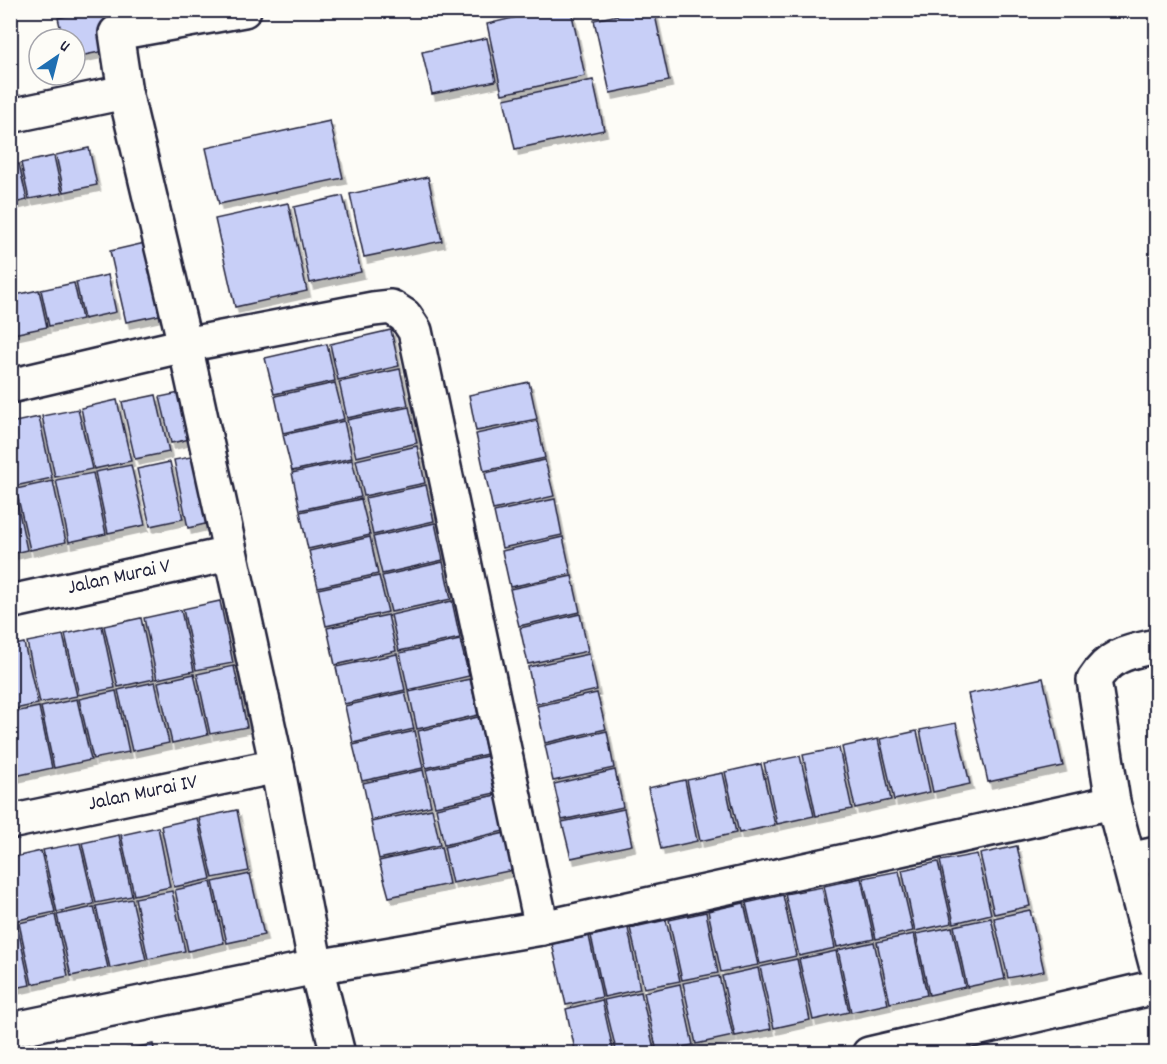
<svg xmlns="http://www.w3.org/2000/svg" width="1167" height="1064" font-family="Dekko,sans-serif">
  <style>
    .building { fill: #c8cff7; stroke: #22223b; stroke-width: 1.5; filter: url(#shadow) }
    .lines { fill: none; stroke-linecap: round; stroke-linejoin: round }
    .minor-casing { stroke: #22223b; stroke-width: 38 }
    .minor { stroke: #fdfcf7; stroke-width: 33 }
    .labels { text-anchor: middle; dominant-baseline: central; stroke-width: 4.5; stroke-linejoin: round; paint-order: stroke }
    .street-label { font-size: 21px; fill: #22223b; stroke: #fdfcf7 }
  </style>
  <defs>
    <filter id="shadow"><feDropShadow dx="3.5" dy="6" stdDeviation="0" flood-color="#0004"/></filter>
  </defs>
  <rect width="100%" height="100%" fill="#fdfcf7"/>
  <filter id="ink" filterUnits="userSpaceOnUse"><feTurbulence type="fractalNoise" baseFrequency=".0167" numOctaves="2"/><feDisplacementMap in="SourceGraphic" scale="12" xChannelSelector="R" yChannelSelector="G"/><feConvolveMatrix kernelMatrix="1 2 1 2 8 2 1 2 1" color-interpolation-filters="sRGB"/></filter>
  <g filter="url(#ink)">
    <path class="building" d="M92,10H105L114,49L75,57V39H63L58,18Z
      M547,10H571L585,76L502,94L487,24Z
      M642,10H654L669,81L610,93L594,20Z
      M487,38L496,81L432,94L422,52Z
      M593,80L604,130L515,149L504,99Z
      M330,121L343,178L219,204L206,148Z
      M89,148L97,185L64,192L56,155Z
      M54,156L62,193L29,199L21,163Z
      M19,164L27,200L10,204V166Z
      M428,177L442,241L364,257L350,194Z
      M343,196L361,272L310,283L294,207Z
      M288,203L307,291L235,307L215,219Z
      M158,240L174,312L126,322L110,251Z
      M108,275L116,312L84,319L76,282Z
      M74,283L82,319L49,326L41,290Z
      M39,290L47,327L13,334L10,321V296Z
      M391,330L399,366L338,380L330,344Z
      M327,344L335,381L274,394L265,358Z
      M400,369L408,405L347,418L339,382Z
      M529,382L537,419L476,431L469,395Z
      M335,383L344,419L283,433L275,396Z
      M194,390L204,436L171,443L160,397Z
      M156,395L169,452L135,459L122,402Z
      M117,400L131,461L94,469L81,408Z
      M409,407L417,443L356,457L347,420Z
      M78,409L92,469L55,477L42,416Z
      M39,417L52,478L15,486L10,462V423Z
      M344,421L352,458L292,471L283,435Z
      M537,421L545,458L484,471L476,434Z
      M417,446L425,483L364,496L356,460Z
      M207,454L222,520L188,528L174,460Z
      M352,460L361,497L300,510L292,473Z
      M545,460L554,496L493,510L485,473Z
      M170,462L183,519L150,526L137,469Z
      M131,465L145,525L108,533L95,472Z
      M93,473L106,534L69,542L56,480Z
      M53,481L66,542L30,550L16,489Z
      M426,485L434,521L373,535L365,498Z
      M14,489L27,550L10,554V490Z
      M361,499L370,535L308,549L300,512Z
      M555,499L562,535L502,548L494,512Z
      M435,523L443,560L382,574L373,537Z
      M370,537L378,574L318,587L309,551Z
      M563,537L571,574L510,587L502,551Z
      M443,562L451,599L391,612L382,576Z
      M379,576L388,612L326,626L318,589Z
      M572,576L580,612L519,626L510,589Z
      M220,601L233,663L196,670L183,609Z
      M452,601L460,638L399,651L391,615Z
      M181,610L194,671L157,679L144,618Z
      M580,614L588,651L528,664L520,628Z
      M388,615L396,651L335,665L327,628Z
      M141,618L154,679L118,687L104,626Z
      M102,626L115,688L79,695L65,634Z
      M63,635L77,696L40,703L27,642Z
      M460,640L469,676L408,690L400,653Z
      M24,643L38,704L10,710V646Z
      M397,654L405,690L344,704L336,667Z
      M589,654L597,690L536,704L528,667Z
      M234,666L247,727L210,734L197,674Z
      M194,674L208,735L172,743L158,682Z
      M1043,678L1063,766L988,782L968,694Z
      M470,679L478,715L417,729L409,692Z
      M155,682L169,743L132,751L118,690Z
      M116,691L129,752L93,759L79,699Z
      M405,692L414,729L353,743L345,706Z
      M597,693L606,729L545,743L537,706Z
      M77,699L91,760L54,768L41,707Z
      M39,707L52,768L15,776L10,754V713Z
      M478,717L487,754L426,768L418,731Z
      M956,723L970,784L933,792L920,730Z
      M415,731L423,768L362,781L353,745Z
      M607,731L614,768L553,781L545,745Z
      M917,731L930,792L894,800L880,739Z
      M878,739L891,800L855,808L842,747Z
      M839,748L852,809L816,816L803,755Z
      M487,756L495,793L435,806L426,770Z
      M800,756L814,816L777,824L764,763Z
      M761,764L775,825L739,833L725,772Z
      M423,770L431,806L371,820L363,783Z
      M615,770L623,807L562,820L554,784Z
      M723,773L736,833L700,841L687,780Z
      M685,780L697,841L661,849L648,788Z
      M496,795L504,831L444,845L436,808Z
      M432,809L440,845L379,859L371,822Z
      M624,809L632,845L571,858L562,822Z
      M237,810L249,871L213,878L199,818Z
      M197,818L211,879L174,887L161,826Z
      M158,827L170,887L134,895L121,835Z
      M505,833L513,870L452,883L444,847Z
      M119,835L132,896L96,903L82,843Z
      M80,843L94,904L57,912L43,850Z
      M1017,846L1030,906L994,914L980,854Z
      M441,847L449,884L389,897L379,861Z
      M41,851L55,912L18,920L10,885V858Z
      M977,854L991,914L954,923L940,861Z
      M938,862L952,923L915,931L902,870Z
      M899,871L913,931L876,939L863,878Z
      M250,874L264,935L227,943L213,882Z
      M861,878L874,939L837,947L824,886Z
      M211,882L224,943L188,951L175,890Z
      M822,887L835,948L799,956L785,894Z
      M172,891L185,951L148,959L135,898Z
      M783,895L796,956L760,964L746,903Z
      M10,897L16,920L10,921Z
      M132,899L146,960L110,968L96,906Z
      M744,903L758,965L721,972L708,911Z
      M94,907L108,968L71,976L57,915Z
      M1030,910L1044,971L1008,978L994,918Z
      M706,912L718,973L682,980L669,920Z
      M55,915L68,976L32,984L19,923Z
      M991,918L1005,979L967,987L954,926Z
      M666,920L680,981L644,988L630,928Z
      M17,924L30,985L10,989V925Z
      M952,927L965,987L929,995L916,934Z
      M628,928L640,989L604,997L591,936Z
      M914,934L927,995L890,1003L877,942Z
      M589,936L602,997L566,1005L552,944Z
      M874,942L888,1004L851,1012L838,950Z
      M836,951L849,1012L813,1020L799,959Z
      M797,959L810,1020L774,1028L760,967Z
      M758,968L771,1029L735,1036L722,976Z
      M719,976L733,1036L696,1044L683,983Z
      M680,984L693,1045L657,1052L644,992Z
      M641,992L655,1053L617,1054L604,1000Z
      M602,1000L614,1054H576L566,1009Z
      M153,1044L155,1054L114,1052Z
      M1078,1046L1080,1054L1042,1053Z"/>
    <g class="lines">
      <defs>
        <g id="minor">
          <path d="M244,10L116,33L125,92L185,345L277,766L316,967L338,1054"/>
          <path d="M10,116L125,92"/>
          <path d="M10,386L185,345L373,309L391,307L405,316L415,331L542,928"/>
          <path id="s1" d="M10,602L229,554"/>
          <path d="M1113,802L1094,680C1110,654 1129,652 1156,646"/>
          <path id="s2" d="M10,822L277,766"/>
          <path d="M1129,860L1156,854"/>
          <path d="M10,1030L316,967L542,928L1113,802L1156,964"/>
          <path d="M869,1054L1156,987"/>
        </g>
      </defs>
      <use href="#minor" class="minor-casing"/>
      <use href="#minor" class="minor"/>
    </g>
  </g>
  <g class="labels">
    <g class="street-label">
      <text stroke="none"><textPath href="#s1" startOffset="112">Jalan Murai V</textPath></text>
      <text stroke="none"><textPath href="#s2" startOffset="136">Jalan Murai IV</textPath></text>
    </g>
  </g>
  <rect width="1167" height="1064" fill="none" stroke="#fdfcf7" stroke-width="36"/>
  <rect x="18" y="18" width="1131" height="1028" fill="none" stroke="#22223b" stroke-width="2" filter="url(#ink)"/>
  <g transform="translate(57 57) rotate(35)"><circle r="28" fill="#fdfcf7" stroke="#a5a5ac" stroke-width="1.5"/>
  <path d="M0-4.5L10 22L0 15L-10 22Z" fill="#1f6fb2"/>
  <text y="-9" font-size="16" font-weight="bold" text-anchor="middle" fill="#22223b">U</text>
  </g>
</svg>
